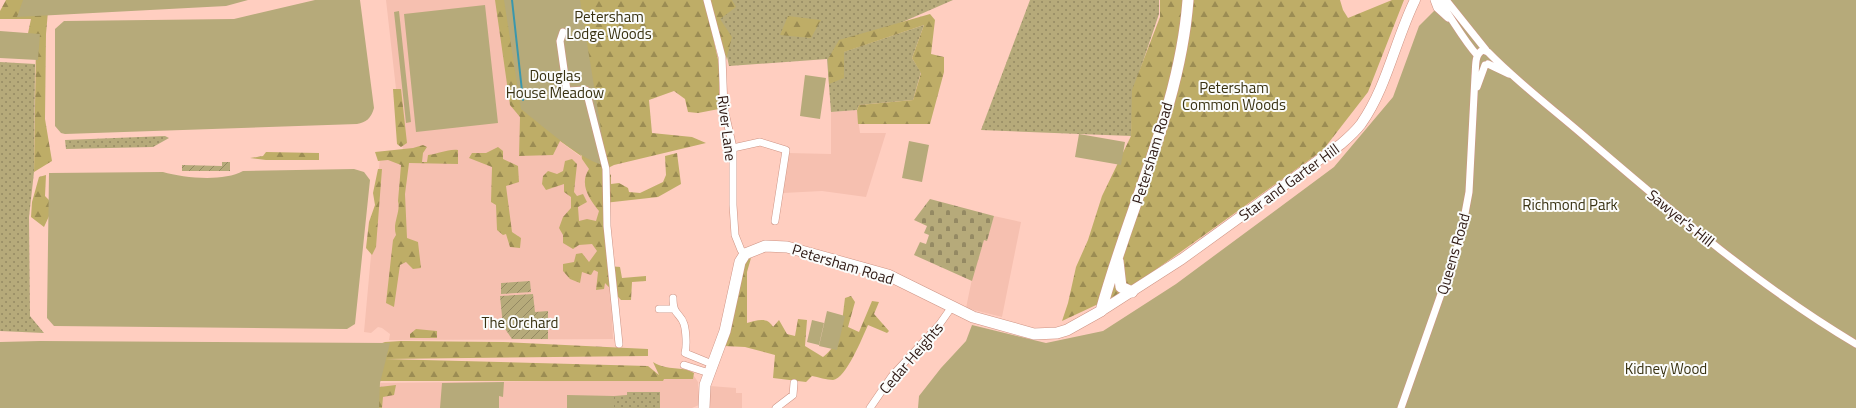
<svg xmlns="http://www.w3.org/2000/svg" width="1856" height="408" font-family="'Titillium Web',sans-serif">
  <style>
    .built { fill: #f6c0b0 }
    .grass { fill: url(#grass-dots) }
    .forest { fill: url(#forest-firs) }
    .cemetery { fill: url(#cemetery-stones) }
    .park { fill: #b6aa7a }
    .garden { fill: url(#garden-furrows) }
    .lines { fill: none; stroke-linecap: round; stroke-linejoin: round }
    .stream { stroke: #3a97ad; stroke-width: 2 }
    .minor-casing { stroke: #ce9484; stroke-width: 8 }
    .secondary-casing { stroke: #ce9484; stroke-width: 11 }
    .primary-casing { stroke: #ce9484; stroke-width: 12 }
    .minor { stroke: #fff; stroke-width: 7 }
    .secondary { stroke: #fff; stroke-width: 10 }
    .primary { stroke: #fff; stroke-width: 11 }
    .labels { text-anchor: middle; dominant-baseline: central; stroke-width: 4; stroke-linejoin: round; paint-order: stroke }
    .park-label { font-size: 15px; fill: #393212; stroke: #fbfcfb }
    .street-label { font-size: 15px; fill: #2d1812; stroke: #fbfcfb }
  </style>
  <defs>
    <pattern id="grass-dots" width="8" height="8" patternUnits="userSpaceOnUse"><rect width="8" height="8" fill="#b6aa7a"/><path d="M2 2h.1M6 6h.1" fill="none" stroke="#948963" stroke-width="1.8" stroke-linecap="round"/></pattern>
    <pattern id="forest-firs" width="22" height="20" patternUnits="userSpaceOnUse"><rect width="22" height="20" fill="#bead67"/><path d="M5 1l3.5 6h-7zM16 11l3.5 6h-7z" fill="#9b8c53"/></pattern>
    <pattern id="cemetery-stones" width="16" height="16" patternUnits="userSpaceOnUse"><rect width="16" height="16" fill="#b6aa7a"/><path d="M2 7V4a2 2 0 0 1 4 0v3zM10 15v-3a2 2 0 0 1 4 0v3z" fill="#948963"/></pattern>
    <pattern id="garden-furrows" width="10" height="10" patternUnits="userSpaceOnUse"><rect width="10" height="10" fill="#b6aa7a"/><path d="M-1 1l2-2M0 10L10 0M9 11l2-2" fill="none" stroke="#948963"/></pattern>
  </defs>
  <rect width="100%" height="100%" fill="#ffcec0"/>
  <path class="built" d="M386,0H499L516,108L577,154L605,171L613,339L389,340L390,334L382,328L378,327L371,333L364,332L380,157L404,160Z
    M857,110L860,133H886L866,197L822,191L783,193L788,153L831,154V112Z
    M994,216L1021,222L1002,317L966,308L973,274L984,240H987Z
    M690,375L694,376L698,382L699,405L692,408H379L380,383L626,380Z
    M710,386L736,388V393H742V408H708Z"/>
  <path class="grass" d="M713,0H953L843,48V52L924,25L912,58L921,72L913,100L859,105L857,110L831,112L827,59L729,66L719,19Z
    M1030,0H1159V14L1134,88L1131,136L981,130Z
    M0,62L35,64L34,172L29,217L30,316L44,333L0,331Z
    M165,136L169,138L153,147L66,149L65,140Z
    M627,392H660V408H614V396L627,395Z"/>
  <path class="forest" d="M6,0H49L46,34L45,119L52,161L34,172L36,42L27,38L31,19H0V11Z
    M495,0H705L719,64V109L698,113L688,112L685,99L674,91L649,100L652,133L692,137L706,143L614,165L606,169L605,171L611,175V184L619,183L628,188L629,192L640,193L663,182L666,175L665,156L677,153L681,184L658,197L604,203L608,266L620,267L622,278L646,276V281L632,282L631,300H621L605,283L604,289L596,290L598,272L594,270L591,275L582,272L580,283L570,279L563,271V264L574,262L576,254L582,253L589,262L597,251L592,244L579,245L573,249L563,243V235L559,228L563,217L571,208V197L564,192V184L546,190L542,184L543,176L548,171L557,174L563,171L565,161L572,159L577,164L574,192L577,196L583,194L587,202L578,207L579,221L587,219L596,221L599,211C589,199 579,184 589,169L582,159L578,134L581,156L560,141L553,155L519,156L520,117L510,105Z
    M709,0H732L736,7L720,19L732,37L725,64Z
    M1160,0H1340L1343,10L1348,18L1392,0H1404L1368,92L1323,150L1126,291L1062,321L1068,303L1076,267L1088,240L1102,196L1131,136L1132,90L1160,17Z
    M930,14L935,20L931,54L944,57V72L930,124H858L857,110L859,105L913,100L921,73L912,58L924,25L844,52V78L829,84L828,59L839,40Z
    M788,16L821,20L811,38L780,35Z
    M393,89H401L407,143L401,147L397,144Z
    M423,145L427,147L423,153L422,162H427L428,155C439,154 447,149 458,150V164L409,163L405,194L407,238L418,242L421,268L413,269L406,262L400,265L394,307L386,303L393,240L396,235C392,223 401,212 398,201L401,165L388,160L378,161L375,152L413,148Z
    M498,147L503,151V159L518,166L519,182L506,186L512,232L521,238L520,248L510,247L506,234L503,235L497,230L496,205L491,202L492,167L469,158L472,153H486Z
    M266,152L319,153V160H266L250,158L263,156Z
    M378,169H382L376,247L372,255L366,248L369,222L375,205L373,193Z
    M46,175L45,196L50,201V214L44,227L31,217L32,202L39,177Z
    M751,258L747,272V323C756,321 767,316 773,327L779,320L787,334L795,336L798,319L807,320L805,346L823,357C842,343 842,320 845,298L851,296L855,302L848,327L859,332L872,301L879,302L874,314L889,331L887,333L868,325C863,336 846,379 833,380C827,380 818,377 812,376L806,382L773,378L775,355L745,347L724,346L746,260Z
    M416,329L437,331V338H410V334Z
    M401,341L503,342L648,349V356L385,359L648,366L659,375L653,362C669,372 681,365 694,373L693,379H664L663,381H375L374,346L385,342Z
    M396,385L394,395L383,397L382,408H366L371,388Z"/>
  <path class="cemetery" d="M930,199L994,216L987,241L984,240L972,281L914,255L920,242L926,244L929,235L924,233L927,226L914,220Z"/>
  <path class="park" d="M23,0H248L226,6L17,17Z
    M315,0H360L374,108C371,119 366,122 357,124L65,134L61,133L55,126V29L64,21L234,19Z
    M504,0H580L607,166C584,163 540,124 521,109Z
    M1445,0H1856V408H918L919,396L941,368L966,341L972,325L1046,343L1103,331L1176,284L1334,167L1393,97L1419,26Z
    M485,5L498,123L416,132L404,14Z
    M399,11L411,122L406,123L394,12Z
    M0,31L40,34L38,60L0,58Z
    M805,75L826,78L820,119L800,116Z
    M1079,134L1125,142L1121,165L1075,157Z
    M909,141L929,145L922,182L902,178Z
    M354,169L364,172L370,180L355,324L347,329L54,326L47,318L49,173L163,172C184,178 223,182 243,171Z
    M827,311L845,316L837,350L819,346Z
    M812,320L824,323L819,345L807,342Z
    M0,342L40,341L390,343L380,383L379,408H0Z
    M504,382L503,397L499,396V408H440L442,383Z
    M567,395L614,396V408H567Z"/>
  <path class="garden" d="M222,162H230V171H182V165L222,166Z
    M530,281L531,292L501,294V283Z
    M533,294L535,312L548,311V339H512L503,326L500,296Z"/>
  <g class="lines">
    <path class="stream" d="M512,0L523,100"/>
    <defs>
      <path id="minor" d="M707,0L722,57L724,108L733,148V205L735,235L741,250L745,254
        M1434,0L1437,8L1448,18
        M1438,0C1452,18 1462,38 1477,55
        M1446,0L1486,50
        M563,32L560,41L567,91L586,90L606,169L607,226L619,344
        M1488,64L1509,74
        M1477,87L1485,65
        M733,148L760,142L786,150L775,221
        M673,298C673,316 680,312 684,324C686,331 687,346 685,353L712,364
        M659,309H673
        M684,365L709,373
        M776,408L793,395L794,383
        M870,408L892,376L939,325L951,308
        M1401,408L1460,240L1469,192L1475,76C1476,67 1474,54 1483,50L1488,52C1519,84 1557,112 1591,142C1675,214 1760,287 1856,344"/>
      <path id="secondary" d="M1101,311L1182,259L1341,144C1348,138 1355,132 1361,124C1387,87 1395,41 1415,0"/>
      <path id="primary" d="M1118,261L1121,287L1132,292
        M704,408L705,385L725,331L740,262L745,254L765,246L787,247L888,275L973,317L1034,334L1057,333L1067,330L1101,311C1129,207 1180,108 1188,0"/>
    </defs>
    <use href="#minor" class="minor-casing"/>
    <use href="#secondary" class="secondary-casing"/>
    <use href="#primary" class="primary-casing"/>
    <use href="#minor" class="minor"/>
    <use href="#secondary" class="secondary"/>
    <use href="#primary" class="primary"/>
  </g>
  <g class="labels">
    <g class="park-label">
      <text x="609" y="16">Petersham<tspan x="609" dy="17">Lodge Woods</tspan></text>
      <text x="555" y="75">Douglas<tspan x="555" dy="17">House Meadow</tspan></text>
      <text x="1234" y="87">Petersham<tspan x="1234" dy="17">Common Woods</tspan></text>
      <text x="1570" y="204">Richmond Park</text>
      <text x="520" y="322">The Orchard</text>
      <text x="1666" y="368">Kidney Wood</text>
    </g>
    <g class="street-label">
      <text transform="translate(727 128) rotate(83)">River Lane</text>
      <text transform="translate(1152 153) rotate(-73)">Petersham Road</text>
      <text transform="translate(1289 182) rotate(-36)">Star and Garter Hill</text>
      <text transform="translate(1681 218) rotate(39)">Sawyer's Hill</text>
      <text transform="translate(1453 254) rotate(-74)">Queens Road</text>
      <text transform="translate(843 264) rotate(17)">Petersham Road</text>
      <text transform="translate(911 358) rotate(-49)">Cedar Heights</text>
    </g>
  </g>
</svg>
